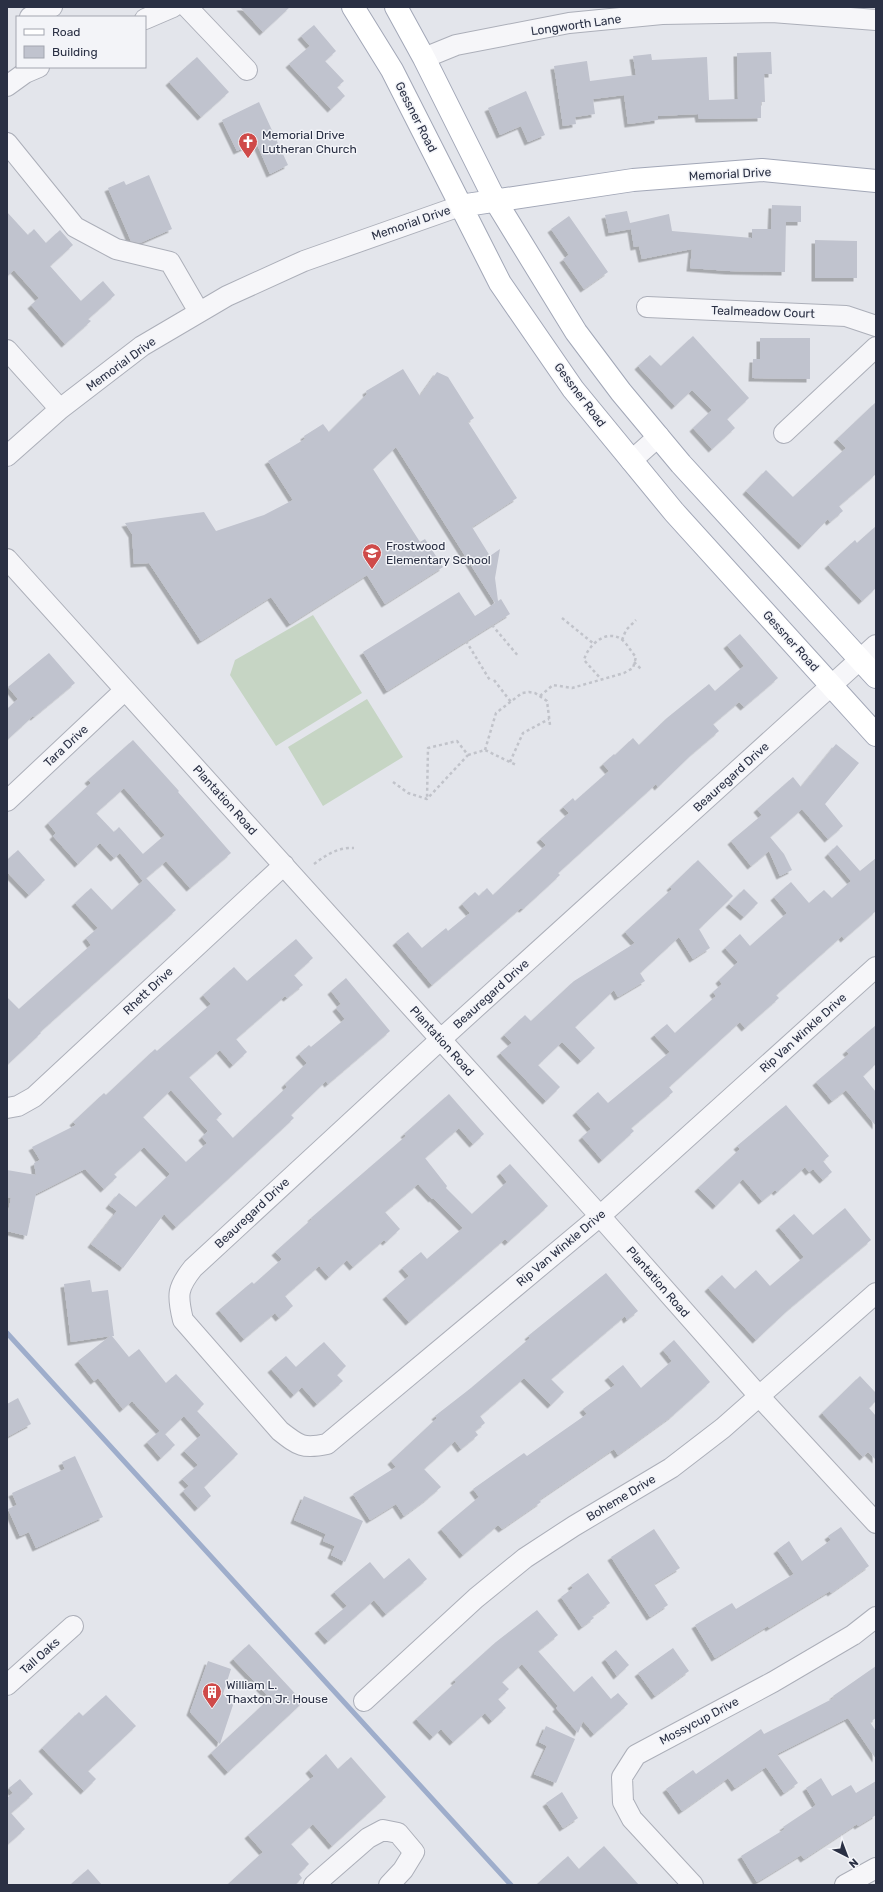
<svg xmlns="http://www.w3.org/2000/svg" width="883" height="1892" font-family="Rubik,sans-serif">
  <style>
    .garden { fill: #c6d5c4 }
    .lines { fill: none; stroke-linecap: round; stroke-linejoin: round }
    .stream { stroke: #9eadcb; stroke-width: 5 }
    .building { fill: #c0c3ce; fill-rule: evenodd; filter: url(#shadow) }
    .minor-casing { stroke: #acafb9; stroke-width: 22 }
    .major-casing { stroke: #a2a7b7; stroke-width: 24 }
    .path { stroke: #c1c3ca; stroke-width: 2.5; stroke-dasharray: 3 3; stroke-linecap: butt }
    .minor { stroke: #f6f6f9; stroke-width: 20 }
    .major { stroke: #fff; stroke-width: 22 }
    .labels { text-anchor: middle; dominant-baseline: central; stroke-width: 3; stroke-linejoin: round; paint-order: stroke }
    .street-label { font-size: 12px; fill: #2a3044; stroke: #f3f4f8 }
    .poi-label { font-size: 12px; fill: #2a3044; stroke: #f3f4f8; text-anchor: start }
  </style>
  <defs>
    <filter id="shadow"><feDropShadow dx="-3.5" dy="3.5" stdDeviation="0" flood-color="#0004"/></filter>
  </defs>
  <rect width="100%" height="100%" fill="#e3e5eb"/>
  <path class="garden" d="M313,615L362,693L276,746L230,675L235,660Z
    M367,699L403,757L323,806L288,747Z"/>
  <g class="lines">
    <path class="stream" d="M7,1333L511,1885"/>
  </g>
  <path class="building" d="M240,7H290L263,32Z
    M314,25L336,51L325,61L344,81L337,87L345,96L331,109L289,64L310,46L301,36Z
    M771,52L772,74H764L765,102H761V118L699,119L698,114L658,116V120L628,124L624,95L593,99L595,114L575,117L576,124L563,126L554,66L587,61L590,81L636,75L633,56L651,54L652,60L707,57L709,100L738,99L737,53Z
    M197,57L229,92L201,117L169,82Z
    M526,91L545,135L528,142L521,126L500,135L488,108Z
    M259,102L288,165L270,174L256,142L237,151L222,120Z
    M149,175L172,229L140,243L131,241L108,188L124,181L126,185Z
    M772,205L801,206V222H786L785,272L729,271L690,268L692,249L642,259L639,246L634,247L631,229L609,233L605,215L627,211L630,223L669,214L672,231L752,238V229H771Z
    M7,212L28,235L34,229L46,243L60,230L73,245L50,266L81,301L103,281L115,295L88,319L91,321L65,344L31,305L39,298L14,270L7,276Z
    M569,216L608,272L584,289L563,259L569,255L551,229Z
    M815,240L857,241V278H815Z
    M693,336L749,398L727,419L735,428L712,449L693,428L712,410L692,390L675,406L638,366L650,355L661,366Z
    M760,338H810V379L752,378L753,359H760Z
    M403,369L420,396L437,372L448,377L474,418L468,422L517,498L472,527L490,556L500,549L495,578L498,601L501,599L510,614L387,691L363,652L459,592L475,616L495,603L396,447L373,469L420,542L425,539L443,567L385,604L367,575L290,624L271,597L201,641L149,563L134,564L132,534L125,523L204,512L216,531L264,515L293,500L268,461L305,439L304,436L323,424L329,432L367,394L366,391Z
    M876,402V474L839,506L843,511L830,522L828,519L802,546L746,491L766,470L793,497L846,448L837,439Z
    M876,526V588L862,601L828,565L855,540L857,543Z
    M740,634L778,678L744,707L739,702L713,724L719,731L693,753L658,787L656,784L558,873L560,875L523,909L521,908L432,985L396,942L408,932L422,948L446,928L448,931L470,913L462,904L475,892L479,896L487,888L493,895L546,845L540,839L569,813L563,807L573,798L575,801L609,771L603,764L614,754L615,755L633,738L639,745L667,718L709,684L715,691L744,666L727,645Z
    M49,653L75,683L34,717L33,716L7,740V709L18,699L8,687Z
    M133,740L179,791L178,792L231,853L190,888L166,861L146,878L176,910L40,1032L41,1033L7,1065V997L19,1009L91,945L86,938L98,928L75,903L91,888L112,910L146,878L143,881L120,853L114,858L100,843L78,864L53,836L56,833L48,823L91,783L88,780ZM124,788L165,835L143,854L119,827L114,832L96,813Z
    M836,744L859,763L825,804L843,826L828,839L802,809L770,837L784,854L792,870L780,876L769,851L751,866L731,841L762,815L757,809L793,777L801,787Z
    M837,845L860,871L876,858V911L844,939L842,936L776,995L779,998L745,1028L740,1022L669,1087L673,1092L631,1128L634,1131L602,1160L582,1137L591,1129L576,1112L598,1092L608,1103L670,1052L654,1035L667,1024L675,1033L716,996L713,992L722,984L719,980L738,962L725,948L740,934L750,946L787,913L774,897L791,882L809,903L824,890L832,898L851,881L828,854Z
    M18,850L45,880L29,895L7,872V860Z
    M698,860L733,896L699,929L710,948L693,959L679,937L640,973L645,981L618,997L614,990L575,1027L595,1048L581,1061L562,1042L538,1065L560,1087L546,1101L500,1053L512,1043L504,1035L525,1015L531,1021L574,981L635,943L625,932L672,889L670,887Z
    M744,889L758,903L744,917L729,904Z
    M296,939L313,958L294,975L303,985L287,998L285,996L236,1039L247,1052L233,1065L220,1050L189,1077L222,1114L216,1119L233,1138L287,1087L285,1084L307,1063L299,1054L309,1045L311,1047L345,1019L336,1008L341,1004L331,991L346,978L390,1031L328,1084L326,1081L291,1115L294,1118L176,1227L164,1214L123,1268L91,1244L117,1211L109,1205L119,1193L136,1207L170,1174L144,1147L114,1174L117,1177L104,1189L85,1169L36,1194L27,1236L7,1231V1217L11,1198L7,1197V1170L36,1175L34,1163L40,1160L32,1147L76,1125L73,1122L104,1093L106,1095L155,1049L157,1051L211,1004L203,995L234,967L247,981ZM171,1090L208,1131L202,1137L207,1143L186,1162L143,1117Z
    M876,1025V1064L863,1076L876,1092V1126L846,1090L832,1101L816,1082L849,1054L846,1051Z
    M449,1094L484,1134L473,1144L459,1128L425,1158L447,1186L446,1188L472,1214L507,1182L500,1173L510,1164L548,1206L508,1242L505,1239L409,1322L386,1296L409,1276L402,1268L421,1252L427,1259L463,1228L433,1198L432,1199L418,1184L385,1212L400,1229L386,1242L384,1240L353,1267L347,1260L329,1277L319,1266L285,1296L293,1306L279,1318L275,1313L244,1339L219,1310L252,1282L254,1284L282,1259L275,1252L312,1219L311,1218L406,1136L404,1134Z
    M786,1105L829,1156L823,1161L832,1172L823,1180L813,1169L809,1172L805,1167L777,1192L775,1190L762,1201L743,1179L716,1206L698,1188L740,1149L737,1146Z
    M845,1208L871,1240L790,1308L756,1340L708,1288L722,1275L735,1289L756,1270L770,1286L804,1257L779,1227L794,1214L813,1235Z
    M606,1273L638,1311L627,1320L625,1316L551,1379L564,1392L551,1405L524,1378L480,1416L485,1423L475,1431L478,1435L461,1449L455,1441L424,1469L441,1487L427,1499L404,1516L396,1504L370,1520L353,1494L396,1467L391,1461L437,1418L435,1416L471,1388L530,1338L528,1336Z
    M90,1280L92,1292L108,1290L114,1336H112L129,1357L139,1349L166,1383L176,1374L204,1404L197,1411L238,1454L204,1487L211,1496L198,1508L183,1491L189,1486L182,1479L198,1465L184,1451L201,1435L184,1416L165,1434L175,1445L161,1458L147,1442L160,1431L132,1401L123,1409L98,1378L94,1381L78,1361L110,1336L71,1342L64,1284Z
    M674,1340L710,1382L672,1416L618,1455L614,1449L539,1500L541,1502L502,1529L498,1525L463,1555L441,1529L479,1497L473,1489L524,1453L527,1456L587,1414L583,1409L615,1385L608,1377L623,1365L641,1388L672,1361L663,1350Z
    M324,1342L346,1366L337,1375L343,1381L317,1404L302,1387L294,1395L271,1369L286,1356L296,1367Z
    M860,1376L876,1393V1401L869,1408L876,1416V1460L868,1452L863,1457L822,1413Z
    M18,1398L31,1424L7,1437V1404Z
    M75,1456L103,1517L36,1548L29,1532L20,1536L8,1509L17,1505L12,1493L65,1469L62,1462Z
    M304,1496L363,1521L345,1562L331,1555L335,1546L323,1541L326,1534L294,1520Z
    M841,1527L869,1566L831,1593L830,1591L769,1628L768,1626L715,1658L695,1625L732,1603L736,1609L794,1574L777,1550L789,1541L802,1561L831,1540L828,1536Z
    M654,1529L680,1568L654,1584L668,1605L650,1617L611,1557Z
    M409,1558L427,1579L386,1614L374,1600L328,1641L318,1630L347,1606L334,1592L370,1562L384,1579Z
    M588,1573L610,1603L592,1616L594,1618L582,1627L561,1597L573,1588L571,1585Z
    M537,1610L558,1635L538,1651L574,1692L592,1676L611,1699L618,1693L628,1704L594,1734L583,1721L578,1733L556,1708L558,1706L522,1664L502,1682L509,1689L498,1699L506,1708L492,1721L485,1713L453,1742L441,1729L433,1737L416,1719L456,1682L454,1680L496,1642Z
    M249,1644L303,1702L228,1772L211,1753L270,1698L233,1659Z
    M673,1648L689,1671L655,1696L638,1673Z
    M616,1650L629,1665L617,1676L605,1659Z
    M208,1661L231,1669L223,1694L233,1705L220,1744L190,1712Z
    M876,1666V1718L870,1722L876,1731V1759L848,1718L777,1754L798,1783L784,1793L766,1767L735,1788L728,1778L682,1811L666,1789L693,1770L696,1774L761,1729L764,1734L834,1698L833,1696Z
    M106,1695L136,1726L88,1771L96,1779L84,1791L42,1748L79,1712L83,1716Z
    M546,1726L575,1739L556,1783L534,1774L547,1746L539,1742Z
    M326,1754L338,1769L351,1757L386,1797L332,1846L313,1824L291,1844L309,1864L299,1874L302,1878L295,1885H227L263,1852L248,1835L314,1776L309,1770Z
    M821,1778L832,1796L851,1785L856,1793L876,1781V1815L858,1826L857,1824L804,1859L801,1855L757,1882L741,1856L785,1829L783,1827L816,1805L806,1788Z
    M20,1779L33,1794L11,1813L25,1829L7,1845V1798L13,1793L9,1788Z
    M562,1792L578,1818L563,1828L546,1803Z
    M604,1846L639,1885H536L568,1856L579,1869Z
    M88,1869L102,1885H70Z"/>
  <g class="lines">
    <defs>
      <path id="minor" d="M187,7L247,70
        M30,17L52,7
        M145,19L173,7
        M424,58L456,45L569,23L662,14L772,12L876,20
        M7,86L25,73L39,67
        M7,143L75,227L116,249L170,262L199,312
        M647,307L846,316L876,326
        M7,350L60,409
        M784,433L876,347
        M7,456L60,409L142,346L227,296L304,261L460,206
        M631,461L659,436
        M7,559L600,1216L759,1396L876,1523
        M876,645L440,1040L193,1268C177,1288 177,1295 183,1320L280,1431C299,1446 303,1449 327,1444L600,1216L876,967
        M7,801L125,690
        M7,1108L18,1106L34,1097L284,865
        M7,1685L73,1626
        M364,1701L476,1598L525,1558L574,1526L671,1468L723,1428L876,1293
        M314,1885L368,1838L383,1830L398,1833L414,1852L403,1870L389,1885
        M693,1885L632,1819L623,1802L622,1777L636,1755L773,1682L853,1635L876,1617
        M845,1885L876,1868"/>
      <path id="major" d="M353,7L392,70L500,283L573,389L674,512L876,735
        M396,7L424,58L495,200L576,332L621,392L681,464L876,677
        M460,206L633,180L762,170L876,181"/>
    </defs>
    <use href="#minor" class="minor-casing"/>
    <use href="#major" class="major-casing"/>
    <path class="path" d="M562,618L594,644
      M492,625L519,657
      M622,640L626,630L636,620
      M466,641L491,682
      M634,662L641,669
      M494,680L511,702
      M540,696L553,685L572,688L624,673L633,668L636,657C631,652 627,643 621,639C606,629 588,645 584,660L601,679
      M485,750L496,713L522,693L529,692L535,693L547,701L550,725
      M468,755L485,750L516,765
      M510,762L523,733L549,719
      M393,782L408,793L427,799L468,755L457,741L428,748L427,799
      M314,864C326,855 338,847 354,848"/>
    <use href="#minor" class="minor"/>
    <use href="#major" class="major"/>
  </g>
  <defs>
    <symbol id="church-pin" viewBox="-11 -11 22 30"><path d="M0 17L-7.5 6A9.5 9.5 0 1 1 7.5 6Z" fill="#cf4a49" stroke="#f3f4f8"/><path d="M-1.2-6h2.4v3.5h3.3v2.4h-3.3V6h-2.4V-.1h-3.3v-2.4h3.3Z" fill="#fff"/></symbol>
    <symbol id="school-pin" viewBox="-11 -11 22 30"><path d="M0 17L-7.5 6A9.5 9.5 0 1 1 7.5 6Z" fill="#cf4a49" stroke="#f3f4f8"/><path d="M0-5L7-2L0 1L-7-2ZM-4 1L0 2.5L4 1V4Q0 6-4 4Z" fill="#fff"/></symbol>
    <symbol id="building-pin" viewBox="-11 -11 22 30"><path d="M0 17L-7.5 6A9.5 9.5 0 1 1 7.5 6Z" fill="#cf4a49" stroke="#f3f4f8"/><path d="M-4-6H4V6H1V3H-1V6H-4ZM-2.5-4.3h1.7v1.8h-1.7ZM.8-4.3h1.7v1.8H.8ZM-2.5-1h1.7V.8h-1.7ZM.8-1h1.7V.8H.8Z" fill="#fff"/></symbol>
  </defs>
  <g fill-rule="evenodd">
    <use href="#church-pin" x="237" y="131" width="22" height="30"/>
    <use href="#school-pin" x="361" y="542" width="22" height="30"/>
    <use href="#building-pin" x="201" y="1681" width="22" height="30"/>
  </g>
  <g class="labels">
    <g class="street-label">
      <text transform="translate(576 25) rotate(-8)">Longworth Lane</text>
      <text transform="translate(416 117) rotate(63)">Gessner Road</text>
      <text transform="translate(730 174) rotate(-3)">Memorial Drive</text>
      <text transform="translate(411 223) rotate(-19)">Memorial Drive</text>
      <text transform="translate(763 312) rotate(2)">Tealmeadow Court</text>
      <text transform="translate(121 364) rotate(-36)">Memorial Drive</text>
      <text transform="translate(580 395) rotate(53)">Gessner Road</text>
      <text transform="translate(791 641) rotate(48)">Gessner Road</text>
      <text transform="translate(66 746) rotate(-43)">Tara Drive</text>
      <text transform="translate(731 777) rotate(-42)">Beauregard Drive</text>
      <text transform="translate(225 800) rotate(48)">Plantation Road</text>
      <text transform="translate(148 991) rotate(-43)">Rhett Drive</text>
      <text transform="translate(491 994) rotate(-42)">Beauregard Drive</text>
      <text transform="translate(803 1033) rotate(-42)">Rip Van Winkle Drive</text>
      <text transform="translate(442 1041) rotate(48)">Plantation Road</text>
      <text transform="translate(252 1213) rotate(-43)">Beauregard Drive</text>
      <text transform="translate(561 1248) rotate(-40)">Rip Van Winkle Drive</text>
      <text transform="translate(658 1282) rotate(49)">Plantation Road</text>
      <text transform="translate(621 1498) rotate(-31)">Boheme Drive</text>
      <text transform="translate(40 1656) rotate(-42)">Tall Oaks</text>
      <text transform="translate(699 1721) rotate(-28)">Mossycup Drive</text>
    </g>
    <g class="poi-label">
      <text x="262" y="135">Memorial Drive<tspan x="262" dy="14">Lutheran Church</tspan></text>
      <text x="386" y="546">Frostwood<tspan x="386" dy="14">Elementary School</tspan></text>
      <text x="226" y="1685">William L.<tspan x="226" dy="14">Thaxton Jr. House</tspan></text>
    </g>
  </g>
  <rect width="883" height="1892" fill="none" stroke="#2a3044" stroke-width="16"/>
  <rect x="16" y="16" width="130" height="52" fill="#f3f4f8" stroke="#a3a6b0"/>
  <rect x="24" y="29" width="20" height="6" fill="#ffffff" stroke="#a3a6b0"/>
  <text x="52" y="36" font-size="12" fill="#2a3044">Road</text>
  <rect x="24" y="46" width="20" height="12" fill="#c0c3ce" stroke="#a3a6b0"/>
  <text x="52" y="56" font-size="12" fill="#2a3044">Building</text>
  <g transform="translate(847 1856) rotate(138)" stroke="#f3f4f8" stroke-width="3" paint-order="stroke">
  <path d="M0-3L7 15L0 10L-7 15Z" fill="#2a3044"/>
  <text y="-6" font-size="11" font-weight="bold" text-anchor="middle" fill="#2a3044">N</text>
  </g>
</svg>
